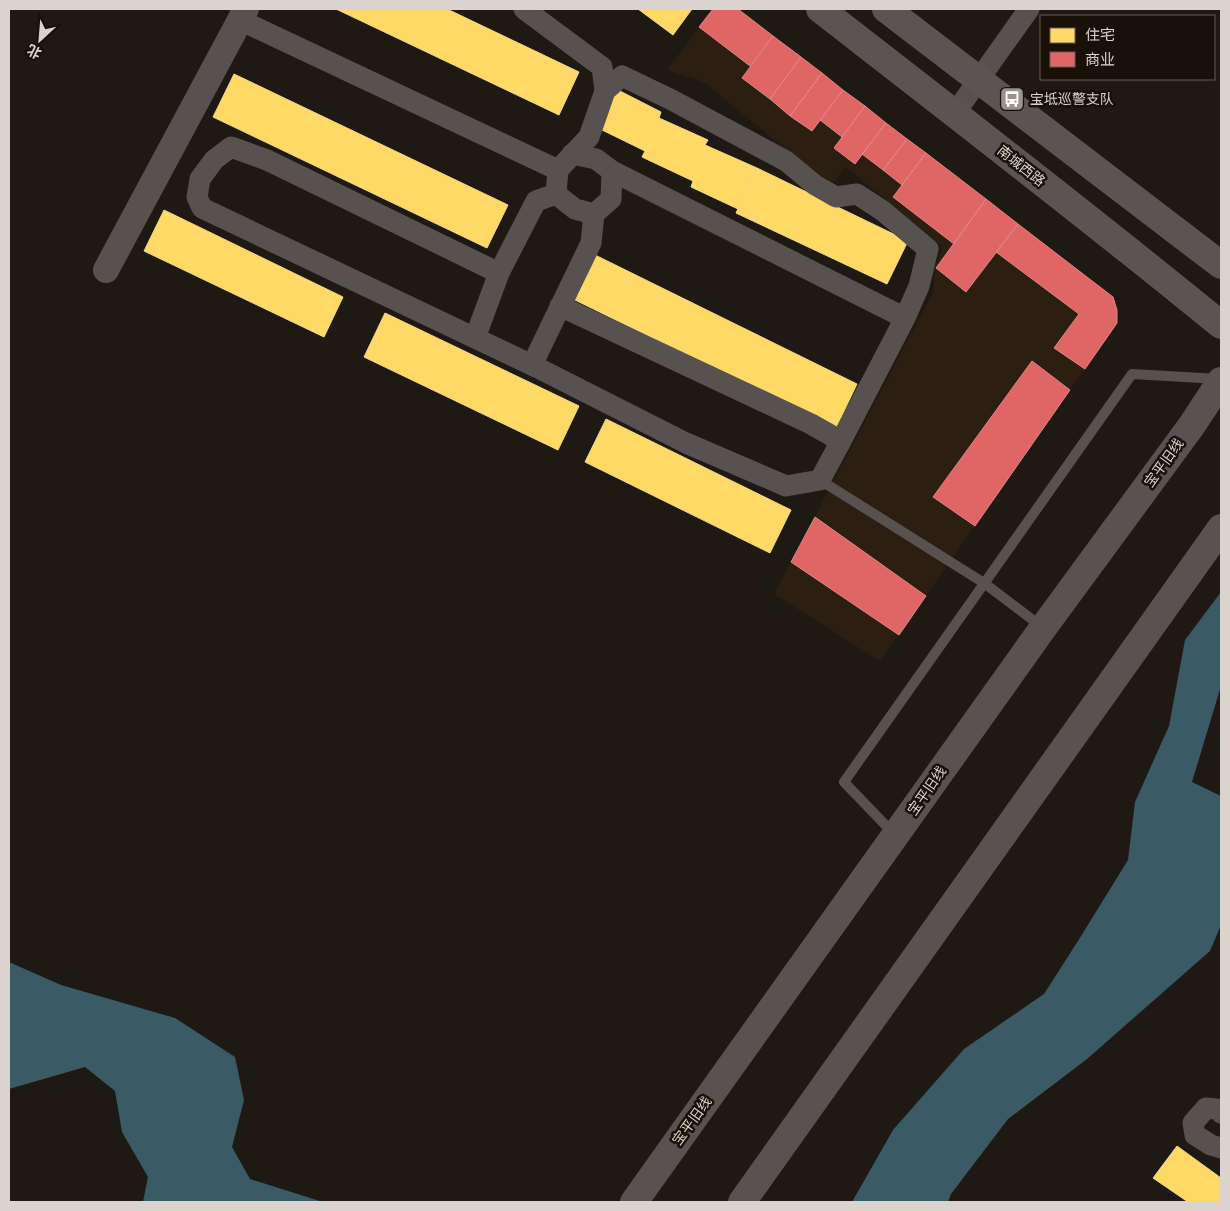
<svg xmlns="http://www.w3.org/2000/svg" width="1230" height="1211" font-family="Figtree,'Noto Sans SC',sans-serif">
  <style>
    .built { fill: #2c1f12 }
    .water { fill: #3a5b65 }
    .homes { fill: #ffd966; stroke: #f4d885 }
    .shops { fill: #e06666; stroke: #de8785 }
    .lines { fill: none; stroke-linecap: round; stroke-linejoin: round }
    .service { stroke: #575150; stroke-width: 10 }
    .minor { stroke: #575150; stroke-width: 21 }
    .tertiary { stroke: #575150; stroke-width: 26 }
    .secondary { stroke: #5a5453; stroke-width: 28 }
    .primary { stroke: #5a5250; stroke-width: 28 }
    .labels { text-anchor: middle; dominant-baseline: central; stroke-width: 5; stroke-linejoin: round; paint-order: stroke }
    .poi-label { font-size: 14px; fill: #dbd4ce; stroke: #191007; text-anchor: start }
    .street-label { font-size: 14px; fill: #dbd4ce; stroke: #191007 }
  </style>
  <rect width="100%" height="100%" fill="#1f1914"/>
  <path class="built" d="M713,9H738L1113,297L1117,310V323L880,661L774,594L933,292L935,266L943,247L846,167L830,186L704,82L667,70Z"/>
  <path class="water" d="M1221,592V686L1192,782L1221,796V925L1210,951L1087,1059L1008,1119L951,1194L948,1202H852L893,1130L964,1049L1044,994L1078,941L1128,860L1135,802L1169,726L1185,640Z
    M9,962L61,985L175,1018L235,1057L244,1100L232,1147L250,1179L323,1202H143L148,1177L122,1132L115,1091L85,1067L9,1089Z"/>
  <path class="homes" d="M336,9H447L579,72L559,115Z
    M638,9H692L673,35Z
    M234,74L508,205L487,248L213,117Z
    M616,89L661,112L659,118L708,140L705,145L757,168L738,209L691,187L693,181L642,157L645,151L598,128Z
    M757,168L908,241L887,284L736,213Z
    M164,210L343,297L324,337L144,251Z
    M593,254L857,384L836,428L571,298Z
    M385,313L579,406L558,450L364,357Z
    M606,419L791,510L770,553L585,462Z
    M1177,1146L1221,1178V1202H1188L1153,1178Z"/>
  <path class="shops" d="M713,9H738L773,36L750,66L699,27Z
    M773,36L801,57L770,99L742,78Z
    M801,57L822,73L790,116L770,99Z
    M822,73L843,90L812,131L790,116Z
    M843,90L865,106L842,137L820,120Z
    M865,106L886,123L855,164L834,148Z
    M886,123L907,139L883,170L862,154Z
    M907,139L926,153L902,185L883,170Z
    M926,153L986,199L954,244L893,197Z
    M986,199L1018,224L966,292L936,268Z
    M1018,224L1113,297L1117,310V323L1085,369L1054,348L1079,314L996,252Z
    M1032,361L1070,390L975,526L933,497Z
    M815,517L926,596L899,635L791,562Z"/>
  <g class="lines">
    <path class="service" d="M820,480L984,583L1042,627
      M895,835L844,782L1132,374L1219,379"/>
    <path class="minor" d="M524,9L602,67L605,91L589,137L558,170
      M240,20L558,170L556,194L575,209L594,214
      M955,113L1029,9
      M572,154L596,159L612,171
      M499,273L267,160L231,147L214,160L200,179L197,197L202,208L538,368L686,443L786,486L820,480L841,441L905,318L919,286L928,249L883,211L857,194L836,197L815,185L786,161L670,99L622,76L605,91
      M560,306L811,424L841,441
      M475,338L499,273L536,201L556,194
      M532,365L591,243L594,214L611,199L612,171L905,318
      M1221,1113L1217,1109L1206,1108L1193,1123L1195,1135L1211,1145L1221,1148"/>
    <path class="tertiary" d="M106,270L246,9"/>
    <path class="secondary" d="M820,9C954,113 1089,217 1221,325
      M886,9L1221,265"/>
    <path class="primary" d="M634,1202L1043,628L1192,425L1221,381
      M742,1202L1221,528"/>
  </g>
  <defs>
    <symbol id="bus-square" viewBox="-11 -11 22 22"><rect x="-9" y="-9" width="18" height="18" rx="4" fill="#99938d" stroke="#191007"/><path d="M-5-6H5V4H4V6H2V4H-2V6H-4V4H-5ZM-3.5-4V0h7V-4ZM-3.5 1.2v1.5H-2V1.2ZM2 1.2v1.5H3.5V1.2Z" fill="#fff"/></symbol>
  </defs>
  <g fill-rule="evenodd">
    <use href="#bus-square" x="998" y="85" width="28" height="28"/>
  </g>
  <g class="labels">
    <g class="poi-label">
      <text x="1030" y="99">宝坻巡警支队</text>
    </g>
    <g class="street-label">
      <text transform="translate(1021 166) rotate(38)">南城西路</text>
      <text transform="translate(1164 463) rotate(-54)">宝平旧线</text>
      <text transform="translate(927 791) rotate(-55)">宝平旧线</text>
      <text transform="translate(692 1121) rotate(-54)">宝平旧线</text>
    </g>
  </g>
  <rect width="1230" height="1211" fill="none" stroke="#dbd4ce" stroke-width="20"/>
  <rect x="1040" y="15" width="175" height="65" fill="#191007" stroke="#675e57"/>
  <rect x="1050" y="28" width="25" height="15" fill="#ffd966" stroke="#675e57"/>
  <text x="1085" y="40" font-size="15" fill="#dbd4ce">住宅</text>
  <rect x="1050" y="52" width="25" height="15" fill="#e06666" stroke="#675e57"/>
  <text x="1085" y="65" font-size="15" fill="#dbd4ce">商业</text>
  <g transform="translate(40 40) rotate(206)" stroke="#191007" stroke-width="4" paint-order="stroke">
  <path d="M0-4L9 19L0 12L-9 19Z" fill="#dbd4ce"/>
  <text y="-8" font-size="14" font-weight="bold" text-anchor="middle" fill="#dbd4ce">北</text>
  </g>
</svg>
